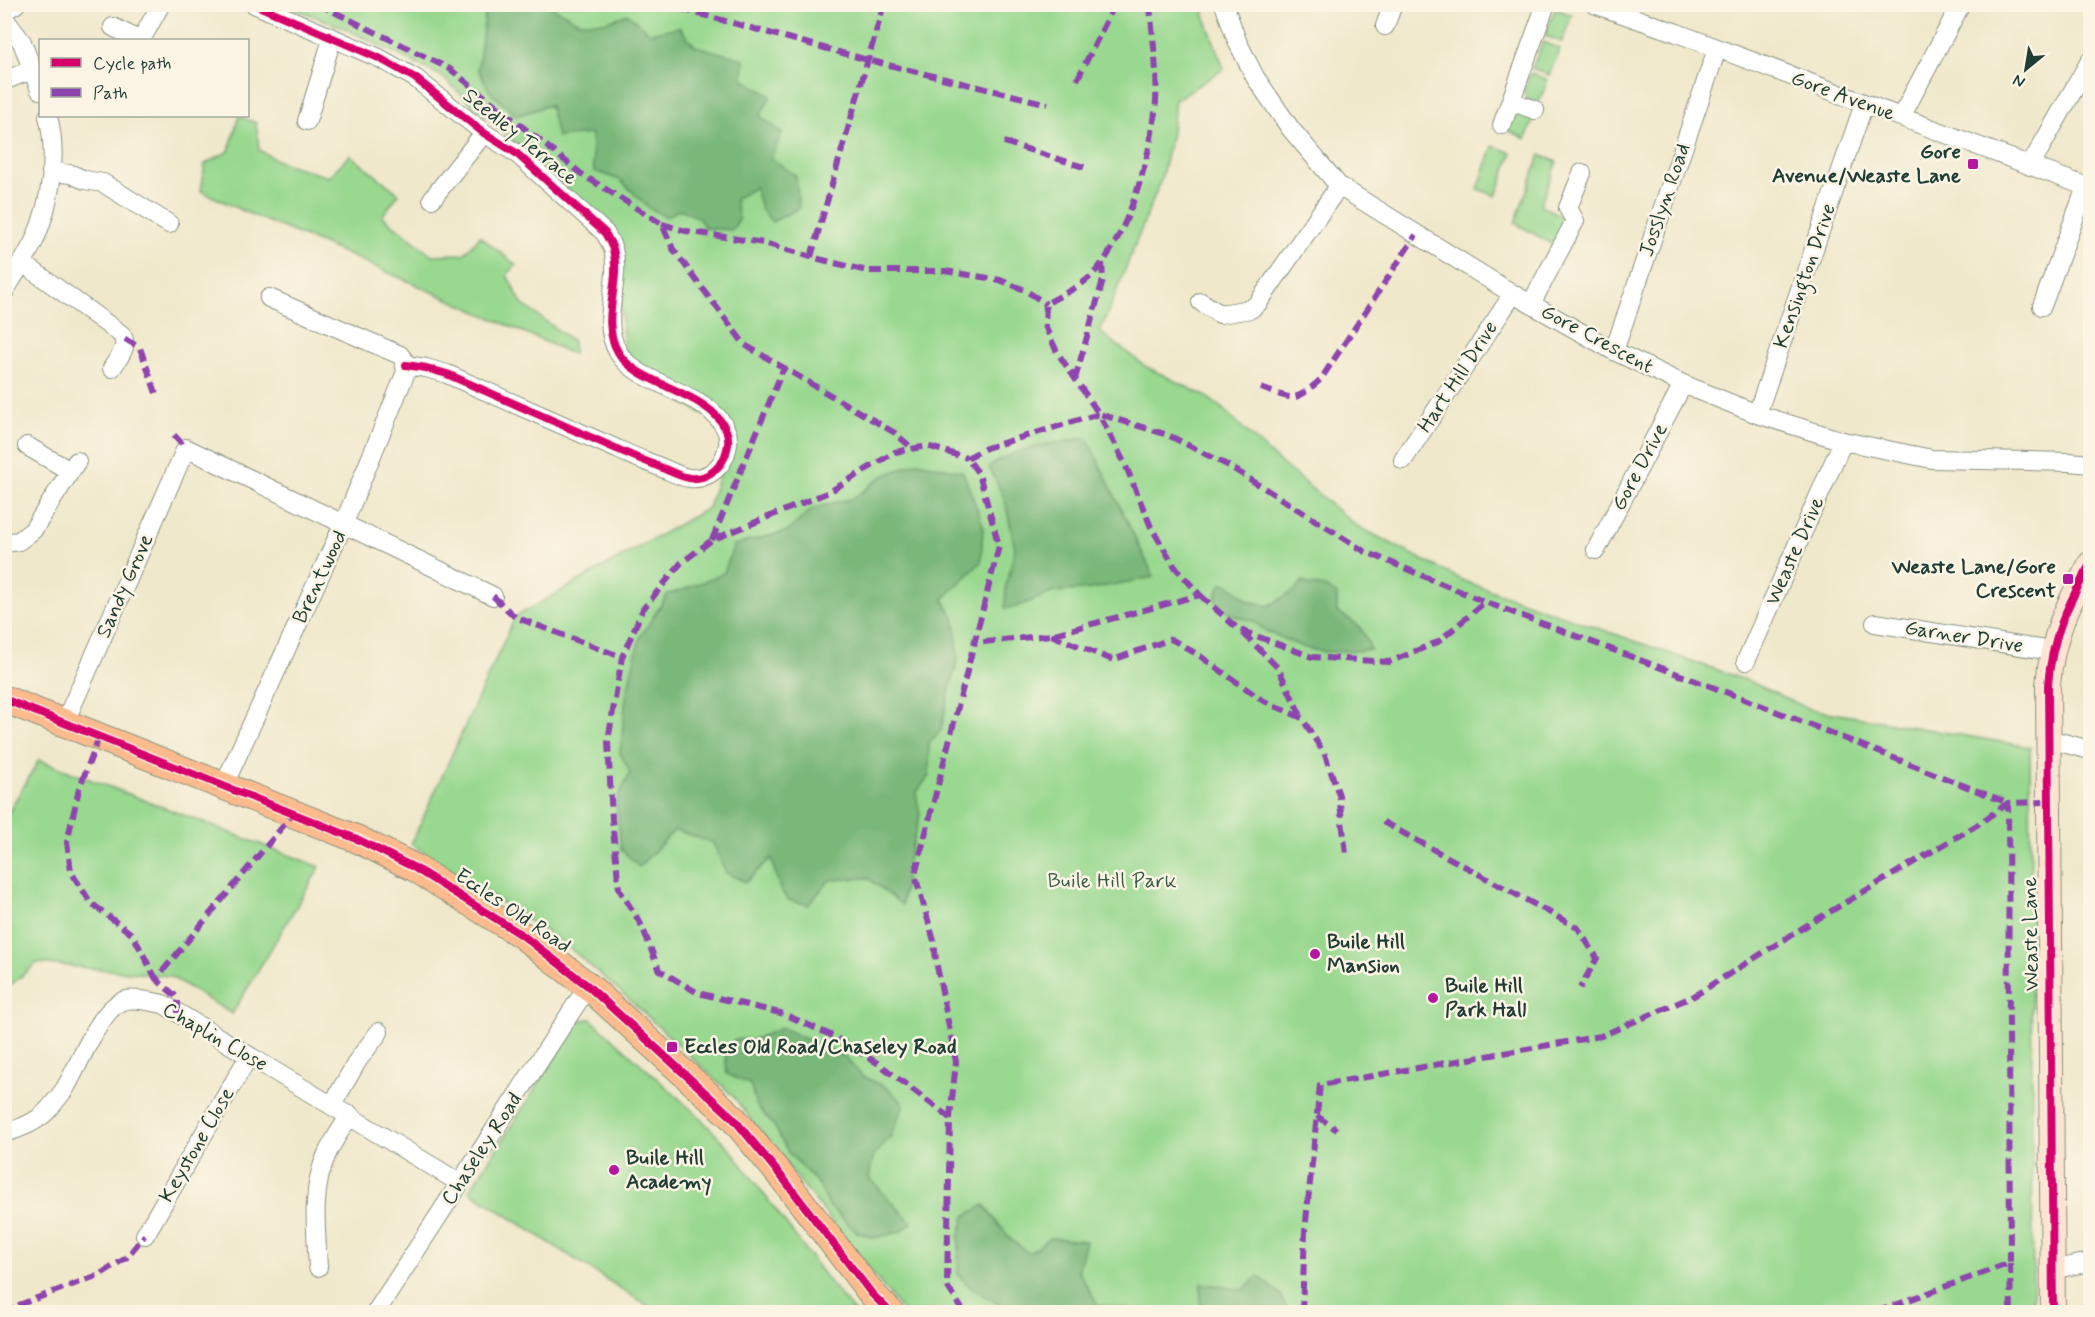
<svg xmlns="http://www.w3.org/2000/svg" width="2095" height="1317" font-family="Mynerve,sans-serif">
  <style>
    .green { fill: #98d88f; stroke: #5c8a62; stroke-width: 1.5 }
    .forest { fill: #7ab87a; stroke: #4c7a57; stroke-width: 1.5 }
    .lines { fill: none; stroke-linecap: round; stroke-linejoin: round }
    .street-casing { stroke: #889280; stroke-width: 20 }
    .secondary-casing { stroke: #889280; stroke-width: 26 }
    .primary-casing { stroke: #889280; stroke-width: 29 }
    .street { stroke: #fff; stroke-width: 18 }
    .secondary { stroke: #fde4d1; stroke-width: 24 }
    .primary { stroke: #fbbb8d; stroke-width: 27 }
    .quiet { stroke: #8e44ad; stroke-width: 6; stroke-dasharray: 12 6; stroke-linecap: butt }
    .cycleway-casing { stroke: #fcf5e5; stroke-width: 11 }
    .cycleway { stroke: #d6006c; stroke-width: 8 }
    .poi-dot { fill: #b5179e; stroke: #fcf5e5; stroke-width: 2 }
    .labels { text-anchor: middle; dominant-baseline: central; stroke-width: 5; stroke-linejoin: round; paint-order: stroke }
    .street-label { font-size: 21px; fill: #1f3d34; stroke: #fcf5e5 }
    .poi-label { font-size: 21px; font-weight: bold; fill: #1f3d34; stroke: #fcf5e5; text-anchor: start }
    .park-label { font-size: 21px; fill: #375c46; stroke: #fcf5e5 }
  </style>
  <rect width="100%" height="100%" fill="#fcf5e5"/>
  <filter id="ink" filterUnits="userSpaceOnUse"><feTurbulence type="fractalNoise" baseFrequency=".0167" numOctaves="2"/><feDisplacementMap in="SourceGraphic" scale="12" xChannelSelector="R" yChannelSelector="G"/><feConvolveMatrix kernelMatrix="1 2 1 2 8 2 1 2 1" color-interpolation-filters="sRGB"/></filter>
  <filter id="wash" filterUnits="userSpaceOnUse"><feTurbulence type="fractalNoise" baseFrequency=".008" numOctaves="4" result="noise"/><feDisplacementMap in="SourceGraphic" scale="24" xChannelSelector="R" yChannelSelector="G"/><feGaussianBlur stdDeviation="1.35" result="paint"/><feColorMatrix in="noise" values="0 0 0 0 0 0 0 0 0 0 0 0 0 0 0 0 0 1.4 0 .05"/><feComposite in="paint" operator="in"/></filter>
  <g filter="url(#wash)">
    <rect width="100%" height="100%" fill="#f0e8cb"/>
    <path class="green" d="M285,5H1203L1204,15L1224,69L1175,100L1172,132L1161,180L1100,332L1145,366L1205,396L1223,409L1271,455L1357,526L1464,581L1751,682L1809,709L2030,747L2033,1312H903L732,1095L633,1003L565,944L411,844L515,617L708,508L734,430L625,372L617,235L441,76L342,27Z
      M1555,9L1572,15L1562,42L1545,36Z
      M1543,42L1560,49L1549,75L1532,68Z
      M1531,73L1548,80L1538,105L1527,99L1523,92Z
      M1521,113L1534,118L1526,139L1507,130L1513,116Z
      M239,116L256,123L259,150L280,162L328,177L350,155L399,194L382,216L432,255L464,254L480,236L516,265L507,275L522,304L573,341V354L328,246L252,215L201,191L205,164L229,151Z
      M1493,146L1512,153L1496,196L1478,189Z
      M1540,155L1557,162L1540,206L1554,212L1571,224L1560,249L1515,223Z
      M39,760L320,867L232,1014L170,976L37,963L5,990V818Z
      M591,1019L696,1114L731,1150L830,1283L854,1312H657L469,1191L580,1020Z"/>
    <path class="forest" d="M504,4L548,5L579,22H604L628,14L650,33L679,27L695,46L744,59L743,79L771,96L760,116L782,133L771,158L796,176L799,208L772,222L761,209L755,187L735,199L739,219L732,230L705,228L699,218L680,209L666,217L649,208L620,180L594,171L591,134L557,137L550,105L517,116L490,92L478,69L486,7Z
      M1087,438L1154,577L1091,589L1054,592L1016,607L1005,608L1006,585L1015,549L1005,500L989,467C1013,448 1057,442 1087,438Z
      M917,462L963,472L983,525L981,562L943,599L955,620L958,659L950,688L941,730L929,743V776L916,793L920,815L908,860L902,905L868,878L830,880L808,905L788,900L780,889L771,858L746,882L726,873L713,843L675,830L639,867L621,849L616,802L630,772L620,753L626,697L640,637L668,594L683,590L724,573L734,545L788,531L813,508L854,498L881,477Z
      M1303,581L1310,585L1325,587L1337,595V612C1357,623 1364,628 1371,650L1326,652L1305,648L1266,631L1253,621L1231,615L1215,600L1219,587L1223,583L1231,586L1249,601L1269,606L1294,591Z
      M782,1028L844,1056L862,1076L886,1087L904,1104L891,1136L873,1157L869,1178L912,1223L900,1232L874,1238L857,1232L829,1206L819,1185L788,1152L774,1126L756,1105L750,1084L727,1074L725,1049L735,1039L752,1040Z
      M984,1205L1010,1239L1029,1253L1050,1238L1086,1241L1078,1271L1098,1305L1146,1312H1012L971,1288L958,1275L959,1237L965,1216Z
      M1258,1276L1281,1295L1288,1312H1200L1201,1283L1243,1290Z"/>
  </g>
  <g filter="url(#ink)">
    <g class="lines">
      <defs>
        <path id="street" d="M254,4L379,58L415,78L484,133L516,153L605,233C608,238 611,244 613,249C622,283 599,319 618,352C637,386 709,391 726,430C730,439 728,447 725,456C719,470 705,480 689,478C682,477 674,473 667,470C651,463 634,457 617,449C560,424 504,399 447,374L426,368L406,365
          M1224,4L1237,41L1255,77L1290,128L1339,186L1513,294L1614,351L1683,384L1757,414L1843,441L1932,459L2070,462L2090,464
          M1594,4L1677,33L2090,188
          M4,11L16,4
          M4,18L22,42L40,90
          M1385,26L1393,4
          M113,27L139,40
          M141,40L161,4
          M4,81L33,69
          M1511,101L1535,110
          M1901,117L1961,4
          M307,121L332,39
          M1502,125L1546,4
          M2030,166L2090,61
          M51,172L71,174L85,180L103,183L169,224
          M432,199L484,133
          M21,262L121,334C130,346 119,357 112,368
          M4,292C14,275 27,257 35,239C51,202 58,155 48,116
          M1201,302L1220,314L1251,309L1258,303L1339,186
          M1531,304L1575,221L1568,208L1582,173
          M2042,306L2086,187
          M1614,351L1717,49
          M1757,414L1864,104
          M27,446L70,471
          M1403,460L1513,294
          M4,543L19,541L33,530L77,461
          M1596,550L1683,384
          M1875,623L2052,651
          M1746,661L1843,441
          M64,724L186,448L493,596
          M2048,739L2090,750
          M224,785L344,523L406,372L404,360L400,355L269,298
          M332,1105L358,1060L379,1032
          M4,1133C19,1129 35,1123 46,1112C52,1106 58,1098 64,1090C78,1069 100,1005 126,1000C138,998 152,1002 163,1004L460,1183
          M145,1235L249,1056
          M318,1267C316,1229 311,1191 326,1156C332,1142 342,1128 350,1115
          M2051,1270L2090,1262
          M376,1312L588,986"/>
        <path id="secondary" d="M2053,1312L2048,685C2052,635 2067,607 2090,564"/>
        <path id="primary" d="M4,699L357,839L415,868L522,935L588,986L733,1118L786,1182L872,1294L890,1312"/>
      </defs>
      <use href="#street" class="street-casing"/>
      <use href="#secondary" class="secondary-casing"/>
      <use href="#primary" class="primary-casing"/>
      <use href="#street" class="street"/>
      <use href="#secondary" class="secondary"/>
      <use href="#primary" class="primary"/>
      <path class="quiet" d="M318,4L450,69L583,175L662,224L673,249L745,345L895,433L913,449
        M663,4L868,60L1048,104
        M884,4L811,257L867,271H945L1000,280L1025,290L1046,304
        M1150,4C1152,36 1158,69 1156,101C1153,150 1128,239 1092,275C1079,288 1062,294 1046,304L1045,326L1057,352L1099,414L1168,435L1229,466L1364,551L1485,602L1747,700L2008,803
        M1077,80L1115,4
        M1004,142L1087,168
        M662,224L686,231L764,243L811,257
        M125,339L140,348L156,393
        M1075,379L1103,280L1102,263
        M1261,388C1295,400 1294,403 1321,379L1416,235
        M174,435L186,448
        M712,540L784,367
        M1200,595L1238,629L1312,657L1389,662L1438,642L1485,602
        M493,596L515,617L622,657
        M1243,633L1278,668L1302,718
        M1051,635L1113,660L1171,639L1200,656L1262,700L1302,718L1325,755L1339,795L1346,854
        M99,737L79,789L67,842L71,872L91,903L133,935L156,979
        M1383,822L1578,928L1597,958L1580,988
        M178,1013V998L156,979L294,813
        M1317,1116L1337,1130
        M950,1118L879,1064L833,1036L784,1014L698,993L659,970L642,926L619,889L612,819L608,741L622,657L643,609L681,563L712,540L829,492L895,452L927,446L967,458
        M2010,1263L2011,1312
        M4,1303L8,1309L101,1274L126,1258L145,1235
        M964,1312L947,1286L950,1118L956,1062L936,961L934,941L915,875L999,546L979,474L967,458L986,448L1099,414L1125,464L1151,527L1175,567L1200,595L1051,635L975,643
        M1302,1312L1305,1231L1320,1085L1601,1036L1694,996L1809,924L1977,825L2008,803
        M1876,1312L2010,1263L2008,803L2048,802"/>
      <defs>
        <path id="cycleway" d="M254,4L379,58L415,78L484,133L516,153L605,233C608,238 611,244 613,249C622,283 599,319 618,352C637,386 709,391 726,430C730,439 728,447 725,456C719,470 705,480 689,478C682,477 674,473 667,470C651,463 634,457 617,449C560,424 504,399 447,374L426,368L406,365
          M4,699L357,839L415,868L522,935L588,986L733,1118L786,1182L872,1294L890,1312
          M2053,1312L2048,685C2052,635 2067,607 2090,564"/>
      </defs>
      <use href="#cycleway" class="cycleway-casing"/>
      <use href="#cycleway" class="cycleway"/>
    </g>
  </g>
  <g class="poi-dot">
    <rect x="1967" y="158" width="12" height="12" rx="3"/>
    <rect x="2062" y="573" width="12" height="12" rx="3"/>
    <circle cx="1315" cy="954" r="6"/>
    <circle cx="1433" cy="998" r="6"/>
    <rect x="666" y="1041" width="12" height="12" rx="3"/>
    <circle cx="614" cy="1170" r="6"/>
  </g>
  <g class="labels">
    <g class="street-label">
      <text transform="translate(1843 96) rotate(20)">Gore Avenue</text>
      <text transform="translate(520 137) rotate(39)">Seedley Terrace</text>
      <text transform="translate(1665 200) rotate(-71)">Josslyn Road</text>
      <text transform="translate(1805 276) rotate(-71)">Kensington Drive</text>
      <text transform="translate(1597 339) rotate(28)">Gore Crescent</text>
      <text transform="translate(1458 377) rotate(-57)">Hart Hill Drive</text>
      <text transform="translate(1640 467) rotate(-62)">Gore Drive</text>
      <text transform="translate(1795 551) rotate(-66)">Weaste Drive</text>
      <text transform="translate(320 577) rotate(-65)">Brentwood</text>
      <text transform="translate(125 586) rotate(-66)">Sandy Grove</text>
      <text transform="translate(1964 637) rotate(9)">Garner Drive</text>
      <text transform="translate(513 911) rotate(34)">Eccles Old Road</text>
      <text transform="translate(2031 934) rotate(-91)">Weaste Lane</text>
      <text transform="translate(215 1037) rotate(30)">Chaplin Close</text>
      <text transform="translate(197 1145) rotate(-60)">Keystone Close</text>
      <text transform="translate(482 1149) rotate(-57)">Chaseley Road</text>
    </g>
    <g class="poi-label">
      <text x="1961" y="152" text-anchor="end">Gore<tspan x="1961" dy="24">Avenue/Weaste Lane</tspan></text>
      <text x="2056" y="567" text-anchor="end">Weaste Lane/Gore<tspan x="2056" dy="24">Crescent</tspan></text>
      <text x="1327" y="942">Buile Hill<tspan x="1327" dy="24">Mansion</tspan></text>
      <text x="1445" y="986">Buile Hill<tspan x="1445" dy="24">Park Hall</tspan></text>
      <text x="684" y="1047">Eccles Old Road/Chaseley Road</text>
      <text x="626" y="1158">Buile Hill<tspan x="626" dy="24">Academy</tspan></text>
    </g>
    <g class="park-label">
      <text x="1112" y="881">Buile Hill Park</text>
    </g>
  </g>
  <rect width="2095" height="1317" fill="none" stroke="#fcf5e5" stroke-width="24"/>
  <rect x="39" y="39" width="210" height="78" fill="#fcf5e5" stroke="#a4ab9e" stroke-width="1.5"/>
  <rect x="51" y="58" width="30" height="9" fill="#d6006c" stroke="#a4ab9e" stroke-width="1.5"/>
  <text x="93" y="69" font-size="18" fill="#1f3d34">Cycle path</text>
  <rect x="51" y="88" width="30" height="9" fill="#8e44ad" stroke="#a4ab9e" stroke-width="1.5"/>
  <text x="93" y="99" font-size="18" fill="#1f3d34">Path</text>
  <g transform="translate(2026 69) rotate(210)" stroke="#fcf5e5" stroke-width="4.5" paint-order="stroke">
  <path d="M0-4.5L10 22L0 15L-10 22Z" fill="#1f3d34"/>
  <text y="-9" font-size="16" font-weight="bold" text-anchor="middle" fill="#1f3d34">N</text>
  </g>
</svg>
